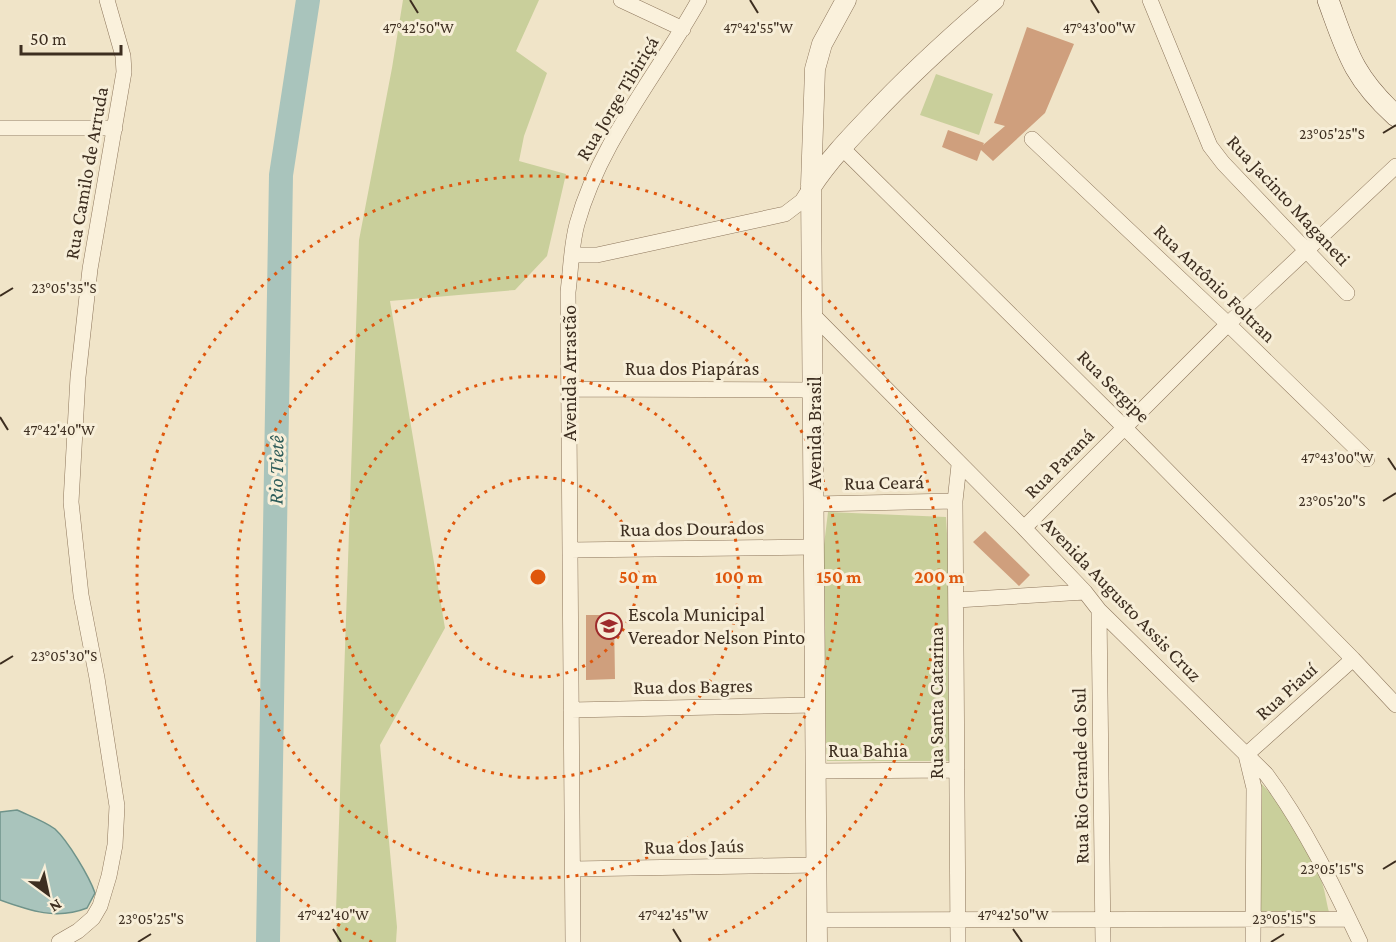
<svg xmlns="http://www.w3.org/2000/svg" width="1396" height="942" font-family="'Crimson Pro',serif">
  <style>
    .green { fill: #c9cf9b }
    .water { fill: #a9c4bc; stroke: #6f938a; stroke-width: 1.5 }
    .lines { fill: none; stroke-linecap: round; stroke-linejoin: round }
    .river { stroke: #a9c4bc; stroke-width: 24 }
    .building { fill: #cf9f7d }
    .minor-casing { stroke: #8d765c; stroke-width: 16 }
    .tertiary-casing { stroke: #8d765c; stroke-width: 21 }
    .secondary-casing { stroke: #6f573f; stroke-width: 22 }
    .minor { stroke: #faf1dc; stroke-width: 15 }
    .tertiary { stroke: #faf1dc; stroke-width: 20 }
    .secondary { stroke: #faf1dc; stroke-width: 21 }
    .ticks { fill: none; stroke: #3d2e20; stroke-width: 2 }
    .ring { fill: none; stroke: #df570d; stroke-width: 3; stroke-dasharray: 3 6 }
    .labels { text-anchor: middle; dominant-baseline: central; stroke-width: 6; stroke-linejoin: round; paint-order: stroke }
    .street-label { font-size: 20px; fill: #3d2e20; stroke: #f7eed8 }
    .poi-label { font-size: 20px; fill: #3d2e20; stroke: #f7eed8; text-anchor: start }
    .water-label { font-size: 21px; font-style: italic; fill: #2f5d5a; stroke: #f7eed8 }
    .ticks-label { font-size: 15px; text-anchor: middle; fill: #3d2e20; stroke: #f7eed8; stroke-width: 6; stroke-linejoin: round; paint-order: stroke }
    .centre { fill: #df570d; stroke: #f7eed8; stroke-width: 3 }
    .ring-label { font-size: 18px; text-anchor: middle; font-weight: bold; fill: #df570d; stroke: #f7eed8; stroke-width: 6; stroke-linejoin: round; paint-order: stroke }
  </style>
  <rect width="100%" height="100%" fill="#f0e4c8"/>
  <path class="green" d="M403,0H539L516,51L547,73L524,136L519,161L566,174L547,256L515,290L390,301L445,628L380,745L397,927L396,942H337L336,911L359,240L392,68Z
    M936,74L993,94L979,135L920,115Z
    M828,512L946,517L951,601V761H827L824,706V545Z
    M1260,783C1276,794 1315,860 1321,880C1325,890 1326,901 1329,912L1257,916Z"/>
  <path class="water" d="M17,810C30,816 44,821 55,829C68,841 89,876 95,893L87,908C57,920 30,911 0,900V812Z"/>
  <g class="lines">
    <path class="river" d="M268,942L281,175L308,0"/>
  </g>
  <path class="building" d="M1027,27L1074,44L1045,113L993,161L981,150L977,161L942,147L948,130L984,143L983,145L1005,126L994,123Z
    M985,531L1030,575L1019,586L973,542Z
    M586,615H614L615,679L586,680Z"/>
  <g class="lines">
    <defs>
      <path id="minor" d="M621,0L683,29
        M1150,0L1210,146L1223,163L1347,293
        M0,128H115
        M1032,139L1228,324L1367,459
        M841,147L1124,427L1353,659L1396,705
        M572,255H597L785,214L802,201L811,187
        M814,316L1024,528L1085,592L1099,610L1266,774C1304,825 1333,885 1360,942
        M569,389L814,390
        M815,504L955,501
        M1024,528L1228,324L1396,166
        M570,550L815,547
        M957,600L1085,592
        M1099,610L1103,942
        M571,710L816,705
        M816,771L957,770
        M573,869L817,865
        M817,920L1349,919
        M59,942L78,931L93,918L100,906L109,876L115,845L117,806L97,678L81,595L71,502L78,377L90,269L124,72L123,56L107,0
        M573,942L568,292C571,269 571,246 577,224C600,141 658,74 699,0
        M958,942L955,501L959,465
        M1253,942L1254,788L1246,755L1353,659"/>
      <path id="tertiary" d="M811,185L815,69L822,44L846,0
        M817,942L811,187C828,161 849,139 870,117C909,75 951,37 994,0"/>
      <path id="secondary" d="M1328,0C1347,52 1353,77 1396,116"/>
    </defs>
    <use href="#minor" class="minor-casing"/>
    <use href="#tertiary" class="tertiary-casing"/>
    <use href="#secondary" class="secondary-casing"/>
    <use href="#minor" class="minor"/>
    <use href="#tertiary" class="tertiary"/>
    <use href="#secondary" class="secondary"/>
  </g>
  <path class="ticks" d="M410,0L418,13M750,0L758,13M1091,0L1099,13M1383,133L1396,125M0,296L13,288M0,417L8,430M1388,458L1396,470M1383,501L1396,493M0,664L13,656M1383,869L1396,861M333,929L341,942M673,929L681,942M1013,929L1022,942M138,942L151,934M1271,942L1284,934"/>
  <g class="ring">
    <circle cx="538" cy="577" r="100"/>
    <circle cx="538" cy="577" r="201"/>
    <circle cx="538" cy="577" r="301"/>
    <path d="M372 942A401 401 0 1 1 704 942"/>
  </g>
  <defs>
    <symbol id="school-ring" viewBox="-11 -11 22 22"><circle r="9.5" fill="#f7eed8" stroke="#9e2a2b" stroke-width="1.5"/><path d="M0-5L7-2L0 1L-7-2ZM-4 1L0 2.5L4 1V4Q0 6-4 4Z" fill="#9e2a2b"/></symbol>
  </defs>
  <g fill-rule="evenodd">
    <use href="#school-ring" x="594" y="611" width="30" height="30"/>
  </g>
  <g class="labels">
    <g class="street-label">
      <text transform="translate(617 98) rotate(-59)">Rua Jorge Tibiriçá</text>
      <text transform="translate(86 173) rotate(-80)">Rua Camilo de Arruda</text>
      <text transform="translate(1289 200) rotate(47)">Rua Jacinto Maganeti</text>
      <text transform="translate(1215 283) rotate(44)">Rua Antônio Foltran</text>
      <text x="692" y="368">Rua dos Piapáras</text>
      <text transform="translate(569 373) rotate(-90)">Avenida Arrastão</text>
      <text transform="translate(1114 386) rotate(45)">Rua Sergipe</text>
      <text transform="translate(814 433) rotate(-90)">Avenida Brasil</text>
      <text transform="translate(1059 463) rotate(-45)">Rua Paraná</text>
      <text transform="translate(884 482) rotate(-1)">Rua Ceará</text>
      <text transform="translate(692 528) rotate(-1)">Rua dos Dourados</text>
      <text transform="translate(1122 599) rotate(46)">Avenida Augusto Assis Cruz</text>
      <text transform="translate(693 686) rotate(-1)">Rua dos Bagres</text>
      <text transform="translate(1286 691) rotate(-42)">Rua Piauí</text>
      <text transform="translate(936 703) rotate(-90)">Rua Santa Catarina</text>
      <text x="868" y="750">Rua Bahia</text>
      <text transform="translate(1080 776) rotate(-91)">Rua Rio Grande do Sul</text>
      <text transform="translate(694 846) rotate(-1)">Rua dos Jaús</text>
    </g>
    <g class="poi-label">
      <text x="628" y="614">Escola Municipal<tspan x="628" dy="23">Vereador Nelson Pinto</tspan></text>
    </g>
    <g class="water-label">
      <text transform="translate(276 470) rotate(-89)">Rio Tietê</text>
    </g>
  </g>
  <g class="ticks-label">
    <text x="418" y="33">47°42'50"W</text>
    <text x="758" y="33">47°42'55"W</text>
    <text x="1099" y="33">47°43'00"W</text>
    <text x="1332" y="139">23°05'25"S</text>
    <text x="64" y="293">23°05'35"S</text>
    <text x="59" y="435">47°42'40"W</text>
    <text x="1337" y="463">47°43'00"W</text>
    <text x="1332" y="506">23°05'20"S</text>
    <text x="64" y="661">23°05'30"S</text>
    <text x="1332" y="874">23°05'15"S</text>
    <text x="333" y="920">47°42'40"W</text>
    <text x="673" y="920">47°42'45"W</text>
    <text x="1013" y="920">47°42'50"W</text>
    <text x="151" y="924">23°05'25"S</text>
    <text x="1284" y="924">23°05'15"S</text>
  </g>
  <circle cx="538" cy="577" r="9" class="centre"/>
  <g class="ring-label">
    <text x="638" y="583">50 m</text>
    <text x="739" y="583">100 m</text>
    <text x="839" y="583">150 m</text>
    <text x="939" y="583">200 m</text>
  </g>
  <g transform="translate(48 894) rotate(147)" stroke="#f7eed8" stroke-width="4.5" paint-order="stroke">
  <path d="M0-4.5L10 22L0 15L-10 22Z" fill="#3d2e20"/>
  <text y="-9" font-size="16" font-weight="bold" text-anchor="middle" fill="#3d2e20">N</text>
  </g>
  <path d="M21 45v9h100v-9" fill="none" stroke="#3d2e20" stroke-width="3"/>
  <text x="30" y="45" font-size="18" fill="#3d2e20" stroke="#f7eed8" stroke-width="4.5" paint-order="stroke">50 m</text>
</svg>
